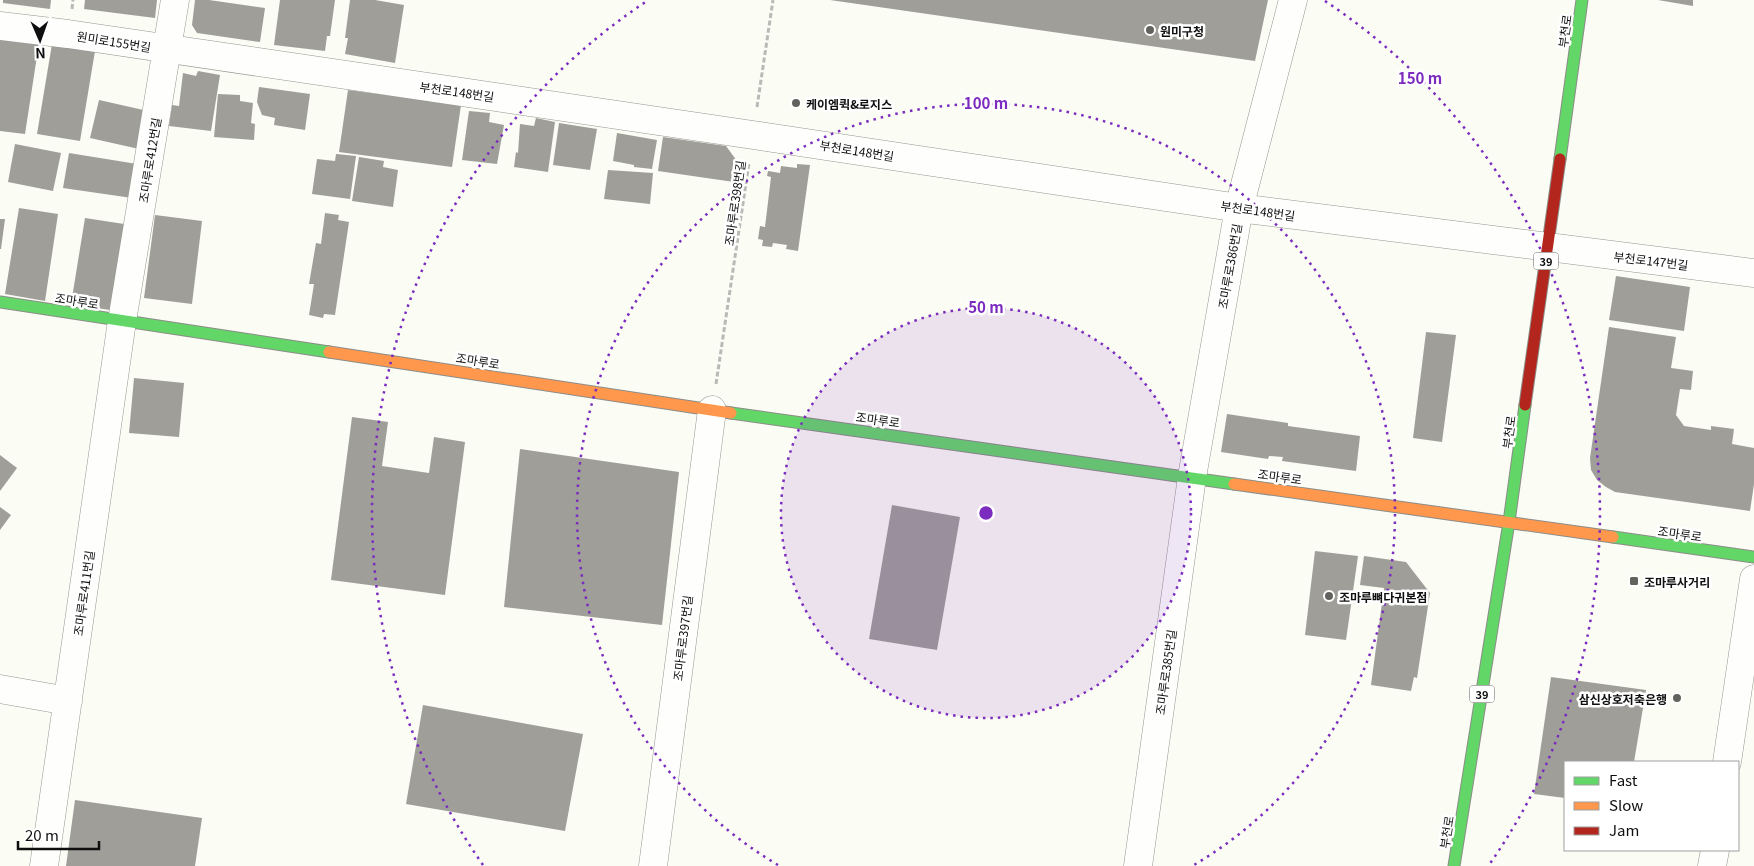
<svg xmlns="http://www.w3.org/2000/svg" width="1754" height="866" font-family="Georgia,'Noto Sans KR',serif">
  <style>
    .building { fill: #9f9e99 }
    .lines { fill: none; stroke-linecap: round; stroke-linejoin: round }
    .street-casing { stroke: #959692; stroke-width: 29 }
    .fast-casing { stroke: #8c8c89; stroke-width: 13 }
    .slow-casing { stroke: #8c8c89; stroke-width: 13 }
    .jam-casing { stroke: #8c8c89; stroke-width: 13 }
    .path { stroke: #b9b9b8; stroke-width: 3; stroke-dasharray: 5 2.5; stroke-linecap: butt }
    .street { stroke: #fefffd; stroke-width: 28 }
    .fast { stroke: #63d668; stroke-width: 11 }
    .slow { stroke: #ff974d; stroke-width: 11 }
    .jam { stroke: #b3261e; stroke-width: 11 }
    .ring { fill: none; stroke: #7b2cbf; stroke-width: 2.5; stroke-dasharray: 2.5 5 }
    .poi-dot { fill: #62625f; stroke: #fff; stroke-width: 2 }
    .labels { text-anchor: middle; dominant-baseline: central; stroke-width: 5; stroke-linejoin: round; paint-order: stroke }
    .shield { fill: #fff; stroke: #575757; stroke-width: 1 }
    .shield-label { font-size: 11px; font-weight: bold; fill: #0f0f0f }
    .poi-label { font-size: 12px; font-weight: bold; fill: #0f0f0f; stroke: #fff; text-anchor: start }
    .street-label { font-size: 12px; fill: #0f0f0f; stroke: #fff }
    .centre { fill: #7b2cbf; stroke: #fff; stroke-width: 2.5 }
    .ring-label { font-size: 15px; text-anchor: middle; font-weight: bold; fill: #7b2cbf; stroke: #fff; stroke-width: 5; stroke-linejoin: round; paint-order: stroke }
  </style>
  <rect width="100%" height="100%" fill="#fbfcf4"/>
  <path class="building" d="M3,0H51L50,9L3,3Z
    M85,0H157L155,18L84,9Z
    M195,0H209L265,8L260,42L197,33L192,25Z
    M280,0H335L330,36H327L325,51L274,45Z
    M350,0H375L404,5L395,63L345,54L348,38H345Z
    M830,0H1268L1255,61Z
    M1658,0H1693V6Z
    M0,37L39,43L25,134L0,131Z
    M52,44L95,51L80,141L37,134Z
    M198,71L220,75L211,131L169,126L172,105L179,106L183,73L196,76Z
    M259,87L310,94L305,130L274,125L275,118L262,115L257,102Z
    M348,90L461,105L452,167L339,152Z
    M218,94L240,95V101L253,103L251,123L255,124L254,140L214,137Z
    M99,100L148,111L139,149L90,138Z
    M469,111L490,113L489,122L504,125L497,164L462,160Z
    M536,118L555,122L548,172L514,167L516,152L518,153L520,124L534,126Z
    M559,123L597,129L590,170L553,165Z
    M617,133L657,140L652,169L634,167V165L613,161Z
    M663,137L726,146L737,161L734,182L658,171Z
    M15,144L61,153L53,191L8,182Z
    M69,153L137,164L132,198L63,188Z
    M336,154L356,156L350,199L312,194L317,159L335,161Z
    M359,157L384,161L383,167L398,170L393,207L352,201Z
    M797,164L810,165L798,251L786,249L787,245L773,243L772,247L762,246L763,240L758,239L760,226L765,227L771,177L767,176L768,171L780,173L781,166L797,168Z
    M608,170L653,173L650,204L604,199Z
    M19,208L58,214L45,301L5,294Z
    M325,213L339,215L338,220L349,222L335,315L324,314L323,318L309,315L314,284H309L316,243L321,244Z
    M155,215L202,221L192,304L144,298Z
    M85,218L124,224L110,310L71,304Z
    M0,219H5L1,249H0Z
    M1616,276L1690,287L1684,331L1609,320Z
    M1609,327L1676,337L1671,368L1693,371L1691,390L1680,389L1676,415L1684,426L1711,430V426L1734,429L1732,444L1754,448V484L1750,511L1615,492L1606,487L1597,480L1591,470L1590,458Z
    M1426,332L1456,335L1442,442L1413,438Z
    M134,378L184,383L179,437L129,433Z
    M1227,414L1288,423V426L1360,436L1356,471L1282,461L1283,457L1269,456L1268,459L1221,452Z
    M352,417L388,422L382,466L429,473L434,437L465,442L445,595L331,580Z
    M520,449L679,472L662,625L504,607Z
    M0,455L17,468L0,491Z
    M892,505L960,517L937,650L869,639Z
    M0,507L11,515L0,530Z
    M1315,551L1358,556L1346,640L1305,635Z
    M1364,556L1406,562L1430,593L1417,678L1414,677L1411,691L1371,685L1384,588L1360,585Z
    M1551,677L1646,690L1634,762H1565V798L1534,794Z
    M423,705L583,734L565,831L406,804Z
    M75,800L202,818L195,866H66Z"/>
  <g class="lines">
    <defs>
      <path id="street" d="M0,26L68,34L753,135L1239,208L1754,273
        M0,689L68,701
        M1727,762L1754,579
        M44,866L122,321L175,0
        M653,866L712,410
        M1138,866L1192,477L1239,208L1293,0
        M1712,866L1715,850"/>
      <path id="fast" d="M1560,159L1582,0
        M0,302L329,352
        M731,413L1234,484
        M1613,537L1754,557
        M1454,866L1509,522L1525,405"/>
      <path id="slow" d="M329,352L731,413
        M1234,484L1613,537"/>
      <path id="jam" d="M1525,405L1560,159"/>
    </defs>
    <use href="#street" class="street-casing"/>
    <use href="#fast" class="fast-casing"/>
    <use href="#slow" class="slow-casing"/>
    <use href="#jam" class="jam-casing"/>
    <path class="path" d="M72,9L73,0
      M757,107L773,0
      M716,384L749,163"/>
    <use href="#street" class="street"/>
    <use href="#fast" class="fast"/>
    <use href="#slow" class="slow"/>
    <use href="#jam" class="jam"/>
  </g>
  <circle cx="986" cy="513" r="205" fill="#7b2cbf" fill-opacity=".12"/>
  <g class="ring">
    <circle cx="986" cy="513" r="205"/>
    <path d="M778 865A409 409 0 1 1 1194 865"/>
    <path d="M483 865A614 614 0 0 1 647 1M1325 1A614 614 0 0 1 1489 865"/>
  </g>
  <g class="poi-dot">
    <circle cx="1150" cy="30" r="5"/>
    <circle cx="796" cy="103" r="5"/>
    <rect x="1629" y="576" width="10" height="10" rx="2.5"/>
    <circle cx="1329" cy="596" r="5"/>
    <circle cx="1677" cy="698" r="5"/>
  </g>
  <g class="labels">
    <g class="shield">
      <rect x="1533.5" y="252.5" width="25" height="17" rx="4"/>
      <rect x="1469.5" y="685.5" width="25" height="17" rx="4"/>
    </g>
    <g class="shield-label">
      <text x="1546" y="261">39</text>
      <text x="1482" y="694">39</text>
    </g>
    <g class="poi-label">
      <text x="1160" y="30">원미구청</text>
      <text x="806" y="103">케이엠퀵&amp;로지스</text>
      <text x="1644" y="581">조마루사거리</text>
      <text x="1339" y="596">조마루뼈다귀본점</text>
      <text x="1667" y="698" text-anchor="end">삼신상호저축은행</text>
    </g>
    <g class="street-label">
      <text transform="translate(1564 31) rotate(-82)">부천로</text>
      <text transform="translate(114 41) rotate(9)">원미로155번길</text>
      <text transform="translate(457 91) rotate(8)">부천로148번길</text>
      <text transform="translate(857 150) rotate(9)">부천로148번길</text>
      <text transform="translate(149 160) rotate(-81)">조마루로412번길</text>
      <text transform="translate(734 203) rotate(-82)">조마루로398번길</text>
      <text transform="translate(1258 210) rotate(8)">부천로148번길</text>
      <text transform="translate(1651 260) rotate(7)">부천로147번길</text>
      <text transform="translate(1229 266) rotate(-80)">조마루로386번길</text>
      <text transform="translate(77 300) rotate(9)">조마루로</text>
      <text transform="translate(478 360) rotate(9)">조마루로</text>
      <text transform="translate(878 419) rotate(8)">조마루로</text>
      <text transform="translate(1508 432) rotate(-82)">부천로</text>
      <text transform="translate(1280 476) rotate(8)">조마루로</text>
      <text transform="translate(1680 533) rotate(8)">조마루로</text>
      <text transform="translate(83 593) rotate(-82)">조마루로411번길</text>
      <text transform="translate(682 638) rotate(-83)">조마루로397번길</text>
      <text transform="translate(1165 672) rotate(-82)">조마루로385번길</text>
      <text transform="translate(1446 832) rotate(-81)">부천로</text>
    </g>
  </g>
  <circle cx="986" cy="513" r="8" class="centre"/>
  <g class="ring-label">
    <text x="1420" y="84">150 m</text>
    <text x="986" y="109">100 m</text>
    <text x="986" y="313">50 m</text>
  </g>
  <rect x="1564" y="761" width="175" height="90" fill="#ffffff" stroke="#9f9f9f"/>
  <rect x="1574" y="777" width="25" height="8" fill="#63d668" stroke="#9f9f9f"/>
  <text x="1609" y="786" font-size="15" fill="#0f0f0f">Fast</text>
  <rect x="1574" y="802" width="25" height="8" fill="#ff974d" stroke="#9f9f9f"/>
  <text x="1609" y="811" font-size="15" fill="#0f0f0f">Slow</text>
  <rect x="1574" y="827" width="25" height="8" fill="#b3261e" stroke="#9f9f9f"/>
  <text x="1609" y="836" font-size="15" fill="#0f0f0f">Jam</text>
  <g transform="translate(40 40) rotate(178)" stroke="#ffffff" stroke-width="4" paint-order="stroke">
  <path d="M0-4L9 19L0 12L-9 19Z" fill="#0f0f0f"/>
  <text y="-8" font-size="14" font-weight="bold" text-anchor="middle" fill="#0f0f0f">N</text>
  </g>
  <path d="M18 841v8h81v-8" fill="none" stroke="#0f0f0f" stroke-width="2.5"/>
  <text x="25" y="841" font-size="15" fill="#0f0f0f" stroke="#ffffff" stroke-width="4" paint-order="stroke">20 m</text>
</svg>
